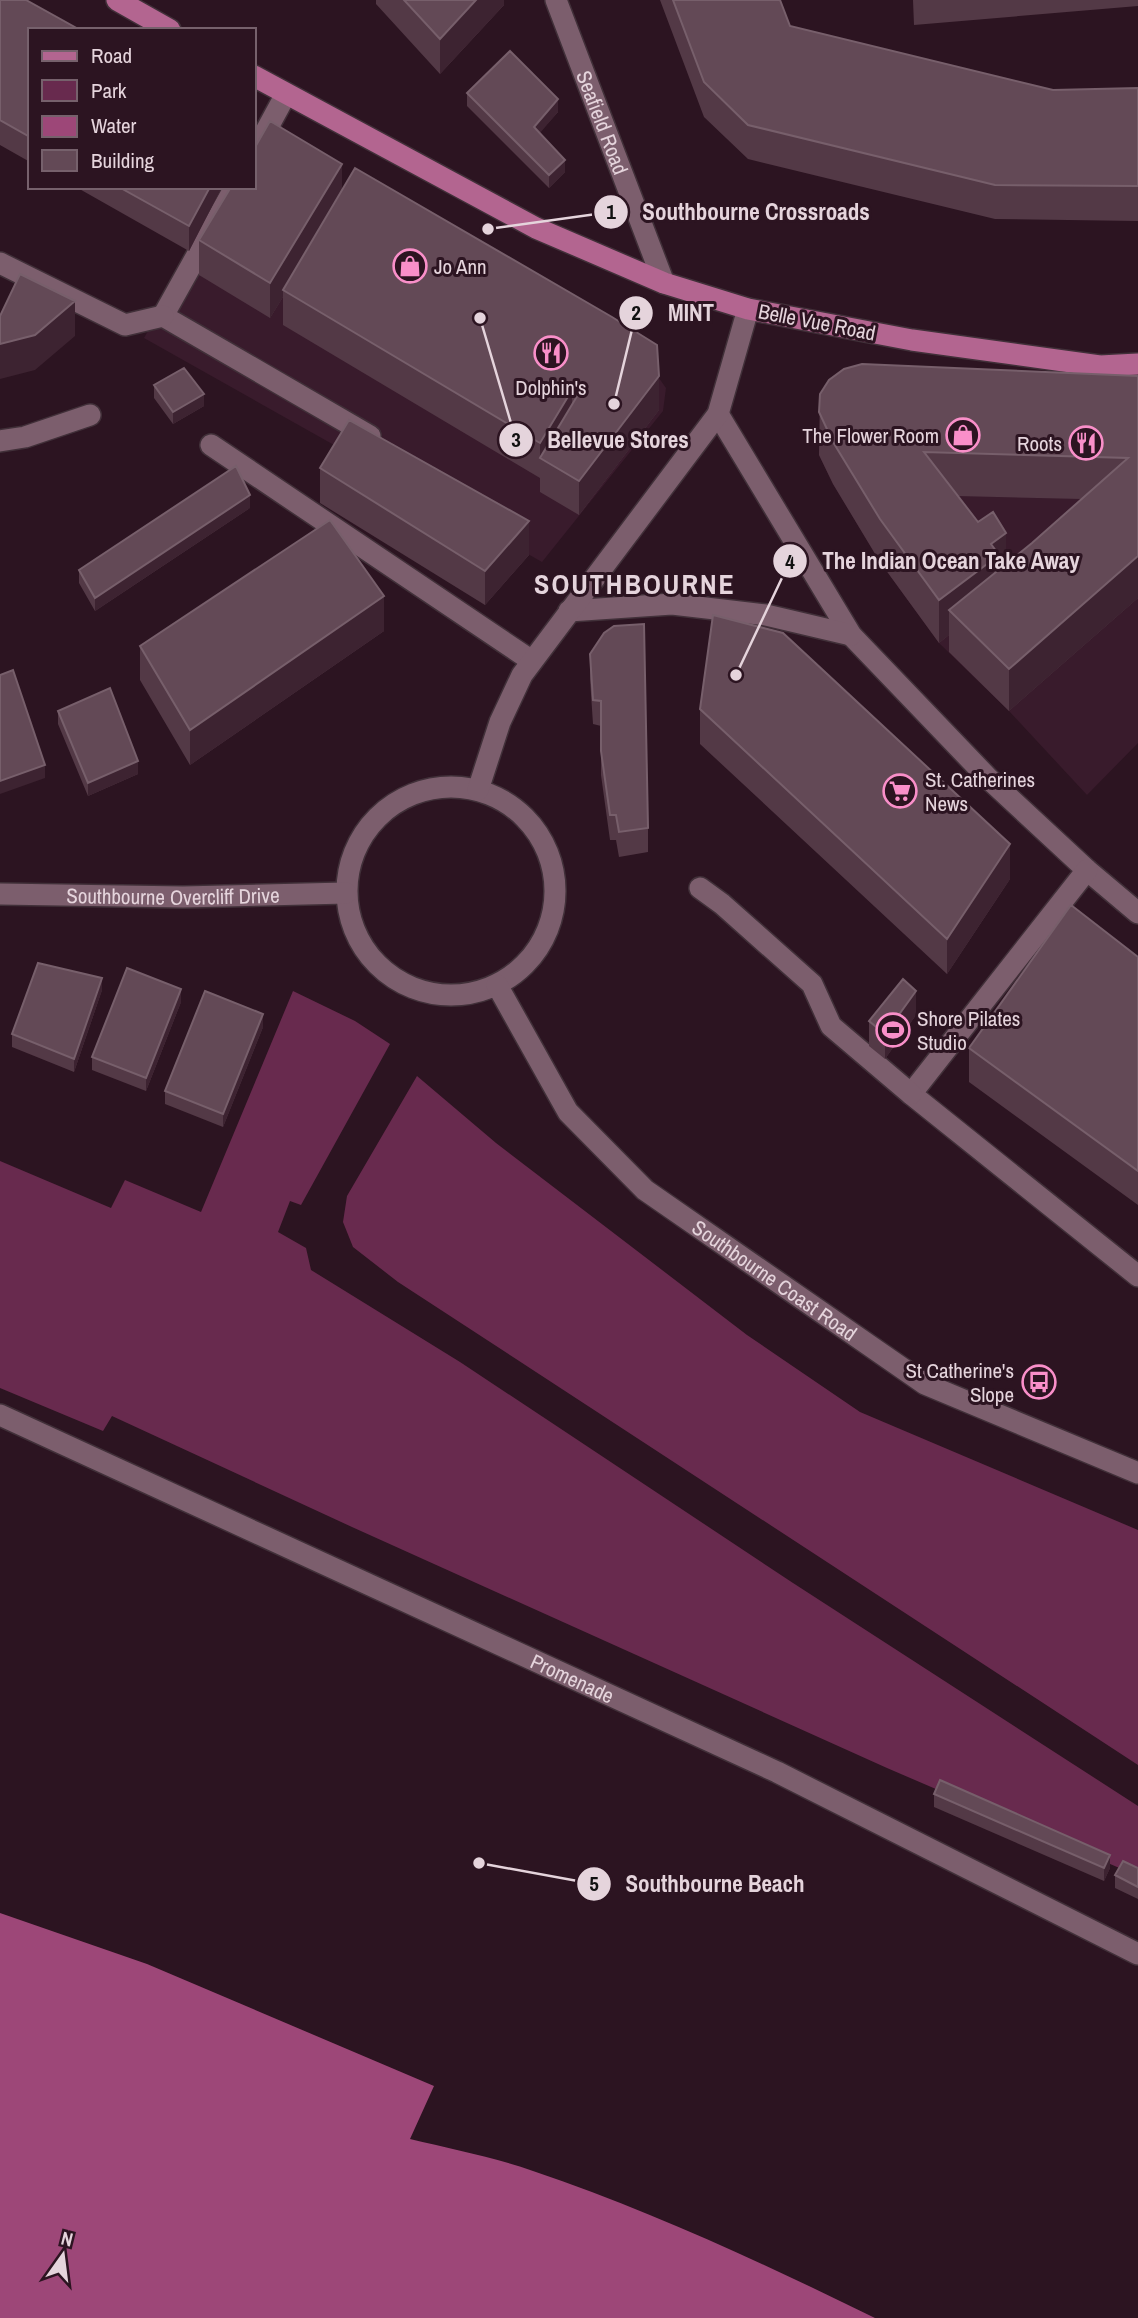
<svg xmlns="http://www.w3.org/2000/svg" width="1138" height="2318" font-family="'Archivo Narrow',sans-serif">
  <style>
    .built { fill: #391b2c }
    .green { fill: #682a4e }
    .water { fill: #9d4778 }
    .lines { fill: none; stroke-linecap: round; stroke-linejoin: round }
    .minor-casing { stroke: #413039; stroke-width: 24 }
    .major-casing { stroke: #413039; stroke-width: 24 }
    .minor { stroke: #7c5e6d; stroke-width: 21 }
    .major { stroke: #b36590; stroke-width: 21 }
    .wall { fill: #533946; fill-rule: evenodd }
    .shaded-wall { fill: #3d2331 }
    .building { fill: #634956; stroke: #775f6b; stroke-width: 2 }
    .labels { text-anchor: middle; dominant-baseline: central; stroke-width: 6; stroke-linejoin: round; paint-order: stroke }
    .street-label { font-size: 21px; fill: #e5d4dc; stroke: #2c1421 }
    .poi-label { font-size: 21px; fill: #e5d4dc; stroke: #2c1421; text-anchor: start }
    .district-label { font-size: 28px; font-weight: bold; letter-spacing: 2px; fill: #e5d4dc; stroke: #2c1421 }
    .leader { fill: none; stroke: #e5d4dc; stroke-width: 2.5 }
    .callout-dot { fill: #e5d4dc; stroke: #2c1421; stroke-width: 2.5 }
    .mark-label { font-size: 21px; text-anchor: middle; font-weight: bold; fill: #111 }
    .callout-label { font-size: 23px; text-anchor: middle; font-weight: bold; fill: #e5d4dc; stroke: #2c1421; stroke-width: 6; stroke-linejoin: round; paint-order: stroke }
  </style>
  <rect width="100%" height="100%" fill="#2c1421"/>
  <path class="built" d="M231,187H254L654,371L666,388L663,411L542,562L144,338Z
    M1138,419V743L1087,795L1009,711L939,643L880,562L833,484L819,455L820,436Z"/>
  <path class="green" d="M293,991L355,1021L390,1044L301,1205L290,1201L278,1232L306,1248L311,1270L460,1362L793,1583L1138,1806V1876L887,1768L352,1527L112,1416L103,1431L0,1388V1161L111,1208L125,1180L201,1212Z
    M417,1076L496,1143L747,1335L860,1412L1138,1530V1765L398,1282L353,1247L343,1222L347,1196Z"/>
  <path class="water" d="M0,1913L147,1964L434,2086L410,2139C451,2149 494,2157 533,2171C651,2211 763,2263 875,2318H0Z"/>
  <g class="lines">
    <defs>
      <g id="minor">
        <path id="s1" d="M556,0L664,283"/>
        <path d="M254,153L286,94"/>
        <path d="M235,187L163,316L370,436"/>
        <path d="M0,263L125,325L163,316"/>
        <path d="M718,414L851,635L989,779L1087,870L1138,913"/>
        <path d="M0,441L25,437L90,415"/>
        <path d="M211,445L532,661"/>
        <path d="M569,611L672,604L766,615L851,635"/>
        <circle cx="451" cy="891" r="104"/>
        <path d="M478,790L500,722L522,675L718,414L748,309"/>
        <path d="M1087,870L911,1094L1138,1276"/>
        <path d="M700,888L722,904L812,984L831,1026L911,1094"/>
        <path id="s2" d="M0,894L183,897L346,893"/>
        <path id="s3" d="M497,985L568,1112L645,1190L925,1384L1138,1473"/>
        <path id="s4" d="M0,1415L777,1772L1138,1954"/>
      </g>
      <path id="major" d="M117,0L170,30
        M254,76L536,228L664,283L748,309L912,340L1100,366L1138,364"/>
    </defs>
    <use href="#minor" class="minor-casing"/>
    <use href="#major" class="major-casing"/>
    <use href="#minor" class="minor"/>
    <use href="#major" class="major"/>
  </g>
  <path class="wall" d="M0,0L30,30V162L0,145Z
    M376,0H504V5L440,74L376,4Z
    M660,0H780L790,26L1053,90L1138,88V221L995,219L748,159L704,117Z
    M913,0H1138V6L914,25Z
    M467,93L558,112L539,133L565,172L549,188L467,106Z
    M76,187H222L189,251Z
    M342,190L659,410L579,515L540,492V478L283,325V297L270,318L199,275V240Z
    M1138,376V598L1009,711L949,652V635L939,643L880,562L833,484L819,455L820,394ZM957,496L1082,499L1032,543L1006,564Z
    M154,385L204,406L173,424L154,398Z
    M320,468L529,555L485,605L320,503Z
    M250,508L95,611L79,583V570Z
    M384,631L190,765L140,680V646Z
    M590,654L648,828V852L619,857L616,840H610L601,775V726L593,724L590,679Z
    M700,709L1010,879L947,974L700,744Z
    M58,711L138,774L88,796L58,724Z
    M1138,957V1205L969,1082V1048Z
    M102,990L74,1072L12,1047V1034Z
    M181,1002L146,1091L92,1070V1057Z
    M916,1015L885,1059L869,1046V1021Z
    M263,1027L223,1127L165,1104V1091Z
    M934,1794L1110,1868L1104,1881L934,1807Z
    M1138,1868V1899L1115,1888V1875Z"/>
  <path class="shaded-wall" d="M476,0H504V5L440,74V39Z
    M558,99V112L534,140V127Z
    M565,160V172L549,188V175Z
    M342,164V199L283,290V297L270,318V283Z
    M210,187H222L189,251V226Z
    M75,301V336L35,370L0,379V344Z
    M659,376V410L579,515V481Z
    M572,390V424L540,458V443Z
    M204,394V406L173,424V412Z
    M250,495V508L95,611V598Z
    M529,521V555L485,605V571Z
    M1006,533V576L949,610V635L939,643V600L991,544Z
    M1138,556V598L1009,711V669Z
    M384,596V631L190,765V730Z
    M138,761V774L88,796V783Z
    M45,765V778L0,794V781Z
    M1010,844V879L947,974V939Z
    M102,978V990L74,1072V1059Z
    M181,989V1002L146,1091V1078Z
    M916,991V1015L885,1059V1034Z
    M263,1014V1027L223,1127V1114Z
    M1110,1855V1868L1104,1881V1868Z"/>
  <path class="building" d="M0,0H26L80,30H30V137L0,120Z
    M404,0H476L440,39Z
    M673,0H780L790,26L1053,90L1138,88V186L995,185L748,125L704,82Z
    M510,51L558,99L534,127L565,160L549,175L467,93Z
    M270,121L342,164L270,283L199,240L231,187H254V149Z
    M355,168L612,317L657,345L659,376L579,481L540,458L579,393L572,390L540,443L283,290Z
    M119,187H210L189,226Z
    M20,274L75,301L35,335L0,344V316Z
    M862,364L1138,376V556L1009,669L949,610L1032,543L1128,458L924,452L978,522L993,512L1006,533L991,544L999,555L939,600L880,519L833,442L819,412L820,394L829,380L844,369Z
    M184,368L204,394L173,412L154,385Z
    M349,420L529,521L485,571L320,468Z
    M236,466L250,495L95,598L79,570Z
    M330,520L384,596L190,730L140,646Z
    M713,615L783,633L1010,844L947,939L700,709Z
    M644,624L648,828L619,832L616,815H610L601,751V701L593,700L590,654L604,633L614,626Z
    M13,670L45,765L0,781V675Z
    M110,688L138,761L88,783L58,711Z
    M1071,905L1138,957V1171L969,1048Z
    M38,963L102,978L74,1059L12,1034Z
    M127,968L181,989L146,1078L92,1057Z
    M903,979L916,991L885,1034L869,1021Z
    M205,991L263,1014L223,1114L165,1091Z
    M940,1780L1110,1855L1104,1868L934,1794Z
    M1123,1861L1138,1868V1887L1115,1875Z"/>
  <defs>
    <symbol id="shop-ring" viewBox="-11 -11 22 22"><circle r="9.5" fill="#2c1421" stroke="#f98fc9" stroke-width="1.5"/><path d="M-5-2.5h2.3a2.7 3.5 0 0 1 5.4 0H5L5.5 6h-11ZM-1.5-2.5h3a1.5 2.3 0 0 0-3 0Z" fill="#f98fc9"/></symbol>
    <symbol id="restaurant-ring" viewBox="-11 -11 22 22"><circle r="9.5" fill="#2c1421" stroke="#f98fc9" stroke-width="1.5"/><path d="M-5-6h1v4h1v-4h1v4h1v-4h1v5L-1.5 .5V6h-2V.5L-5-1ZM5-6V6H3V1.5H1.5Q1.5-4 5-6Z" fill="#f98fc9"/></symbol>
    <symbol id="supermarket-ring" viewBox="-11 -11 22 22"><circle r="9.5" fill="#2c1421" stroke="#f98fc9" stroke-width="1.5"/><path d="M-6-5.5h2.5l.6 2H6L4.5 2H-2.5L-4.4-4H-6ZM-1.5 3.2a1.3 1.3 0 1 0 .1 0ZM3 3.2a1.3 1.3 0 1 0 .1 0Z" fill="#f98fc9"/></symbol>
    <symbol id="stadium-ring" viewBox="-11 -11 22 22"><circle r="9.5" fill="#2c1421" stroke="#f98fc9" stroke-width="1.5"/><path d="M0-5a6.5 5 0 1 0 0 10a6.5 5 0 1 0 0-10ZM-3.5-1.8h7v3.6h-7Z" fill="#f98fc9"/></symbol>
    <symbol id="bus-ring" viewBox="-11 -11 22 22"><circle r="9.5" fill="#2c1421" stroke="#f98fc9" stroke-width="1.5"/><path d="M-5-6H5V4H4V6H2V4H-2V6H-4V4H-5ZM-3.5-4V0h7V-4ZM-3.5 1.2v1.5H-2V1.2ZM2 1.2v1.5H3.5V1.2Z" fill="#f98fc9"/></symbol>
  </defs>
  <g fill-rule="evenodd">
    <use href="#shop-ring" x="391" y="247" width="38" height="38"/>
    <use href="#restaurant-ring" x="532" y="334" width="38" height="38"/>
    <use href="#shop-ring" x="944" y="416" width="38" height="38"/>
    <use href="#restaurant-ring" x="1067" y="424" width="38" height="38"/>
    <use href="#supermarket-ring" x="881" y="772" width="38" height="38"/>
    <use href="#stadium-ring" x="874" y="1011" width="38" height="38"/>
    <use href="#bus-ring" x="1020" y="1363" width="38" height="38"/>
  </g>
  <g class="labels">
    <g class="street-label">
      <text stroke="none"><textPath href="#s1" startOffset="131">Seafield Road</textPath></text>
      <text transform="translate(817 322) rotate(11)">Belle Vue Road</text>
      <text stroke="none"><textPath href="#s2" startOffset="173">Southbourne Overcliff Drive</textPath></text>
      <text stroke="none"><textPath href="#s3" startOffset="413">Southbourne Coast Road</textPath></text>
      <text stroke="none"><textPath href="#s4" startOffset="630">Promenade</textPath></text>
    </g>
    <g class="poi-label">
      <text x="434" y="266">Jo Ann</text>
      <text x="551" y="387" text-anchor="middle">Dolphin's</text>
      <text x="939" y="435" text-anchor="end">The Flower Room</text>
      <text x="1062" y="443" text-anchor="end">Roots</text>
      <text x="925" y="779">St. Catherines<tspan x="925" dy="24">News</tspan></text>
      <text x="917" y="1018">Shore Pilates<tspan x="917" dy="24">Studio</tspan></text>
      <text x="1014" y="1370" text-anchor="end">St Catherine's<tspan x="1014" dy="24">Slope</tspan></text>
    </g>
    <g class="district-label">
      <text x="635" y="584">SOUTHBOURNE</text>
    </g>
  </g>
  <path class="leader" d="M488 229L611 212M614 404L636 313M480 318L516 440M736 675L790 561M479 1863L594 1884"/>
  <g class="callout-dot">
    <circle cx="488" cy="229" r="7"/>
    <circle cx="614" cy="404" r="7"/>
    <circle cx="480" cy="318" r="7"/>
    <circle cx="736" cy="675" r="7"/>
    <circle cx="479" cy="1863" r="7"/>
    <circle cx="611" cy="212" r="18"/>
    <circle cx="636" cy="313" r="18"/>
    <circle cx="516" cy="440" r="18"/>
    <circle cx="790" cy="561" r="18"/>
    <circle cx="594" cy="1884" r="18"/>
  </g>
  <g class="mark-label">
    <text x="611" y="219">1</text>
    <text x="636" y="320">2</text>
    <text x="516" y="447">3</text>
    <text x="790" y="569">4</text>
    <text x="594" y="1891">5</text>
  </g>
  <g class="callout-label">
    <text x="756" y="220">Southbourne Crossroads</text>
    <text x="691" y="321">MINT</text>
    <text x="618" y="448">Bellevue Stores</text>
    <text x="951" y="569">The Indian Ocean Take Away</text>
    <text x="715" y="1892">Southbourne Beach</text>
  </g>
  <rect x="28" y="28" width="228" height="161" fill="#2c1421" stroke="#76616c" stroke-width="2"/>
  <rect x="42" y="51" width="35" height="10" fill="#b36590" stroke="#76616c" stroke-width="2"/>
  <text x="91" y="63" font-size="21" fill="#e5d4dc">Road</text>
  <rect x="42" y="80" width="35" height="21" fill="#682a4e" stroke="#76616c" stroke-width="2"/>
  <text x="91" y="98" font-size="21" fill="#e5d4dc">Park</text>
  <rect x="42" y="116" width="35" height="21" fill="#9d4778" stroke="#76616c" stroke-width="2"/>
  <text x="91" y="133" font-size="21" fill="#e5d4dc">Water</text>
  <rect x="42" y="150" width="35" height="21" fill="#634956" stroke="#76616c" stroke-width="2"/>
  <text x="91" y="168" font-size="21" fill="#e5d4dc">Building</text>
  <g transform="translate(63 2255) rotate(14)" stroke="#2c1421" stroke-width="5" paint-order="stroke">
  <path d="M0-5L12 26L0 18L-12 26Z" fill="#e5d4dc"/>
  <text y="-10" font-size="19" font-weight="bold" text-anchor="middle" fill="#e5d4dc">N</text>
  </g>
</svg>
